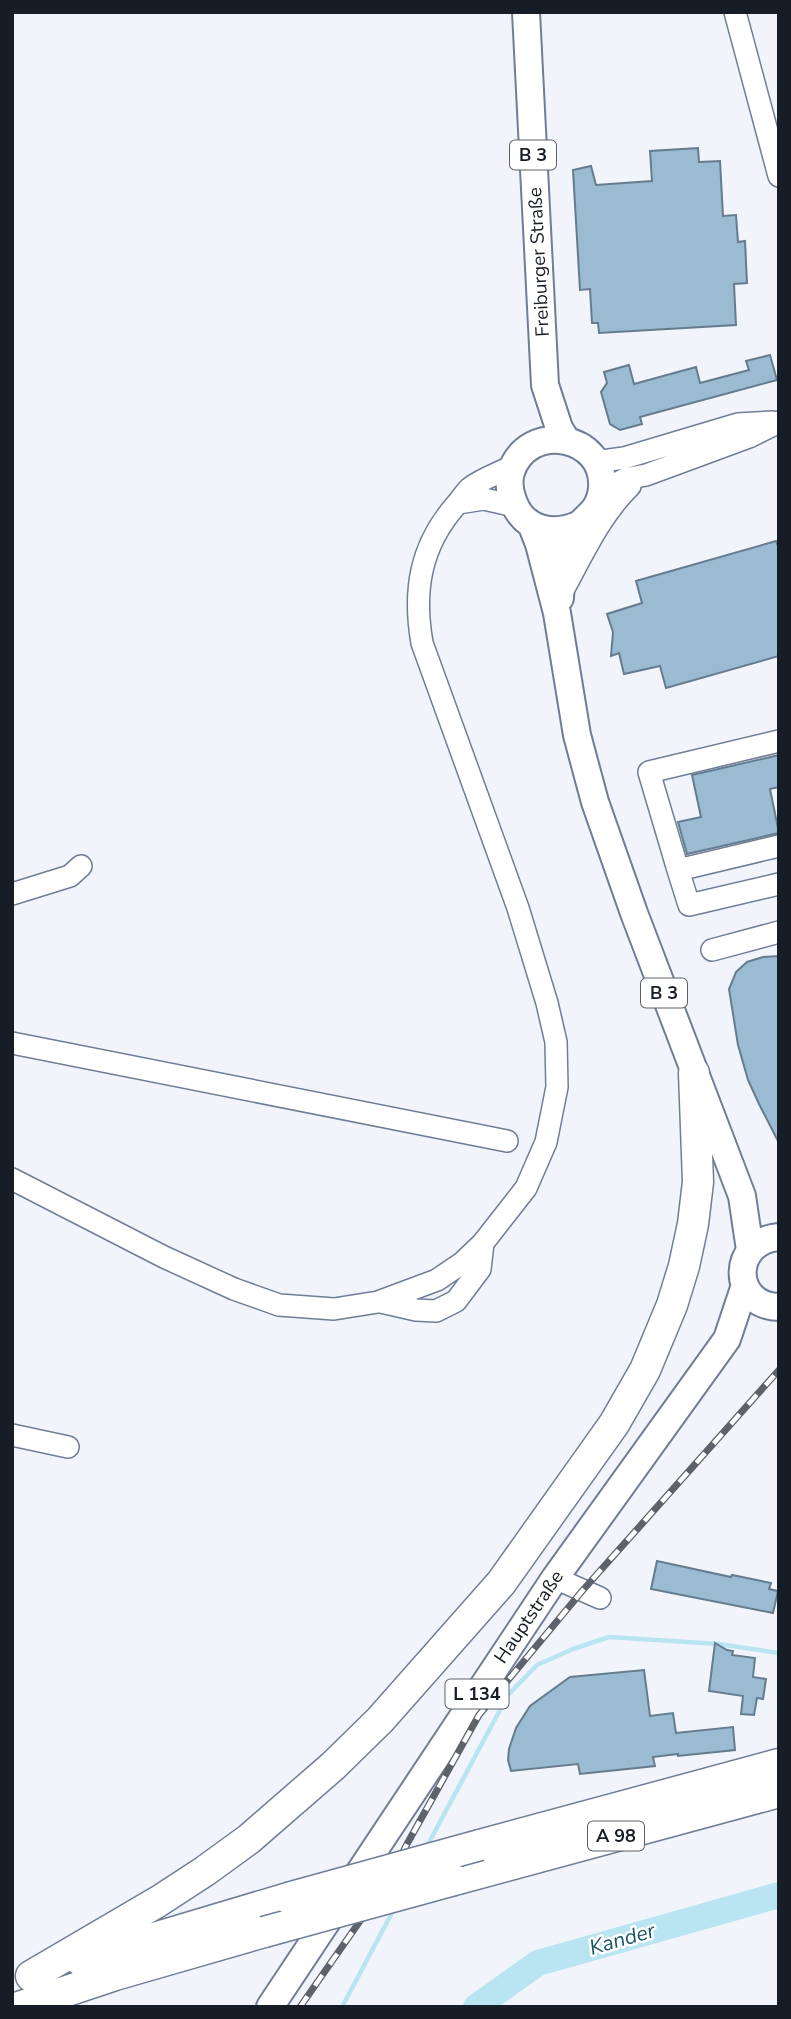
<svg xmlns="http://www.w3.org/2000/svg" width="791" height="2019" font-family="'Nunito Sans',sans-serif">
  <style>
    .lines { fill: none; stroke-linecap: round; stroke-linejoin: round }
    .stream { stroke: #b9e4f1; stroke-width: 4.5 }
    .river { stroke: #b9e4f1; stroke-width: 26 }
    .building { fill: #9abbd2; stroke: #647c8e; stroke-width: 2 }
    .minor-casing { stroke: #6f7e95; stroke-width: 24 }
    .major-casing { stroke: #6f7e95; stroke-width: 30 }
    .highway-casing { stroke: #6f7e95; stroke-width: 33 }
    .minor { stroke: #fff; stroke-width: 21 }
    .major { stroke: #fff; stroke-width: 26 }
    .highway { stroke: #fff; stroke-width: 30 }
    .rail-casing { stroke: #5d636b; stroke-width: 7 }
    .rail { stroke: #fff; stroke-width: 4.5; stroke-dasharray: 13; stroke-linecap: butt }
    .highway-bridge-casing { stroke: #6f7e95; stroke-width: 33; stroke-linecap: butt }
    .highway-bridge { stroke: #fff; stroke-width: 30 }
    .labels { text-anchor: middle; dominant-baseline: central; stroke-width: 5; stroke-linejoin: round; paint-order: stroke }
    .shield { fill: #fff; stroke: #5d6167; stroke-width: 2 }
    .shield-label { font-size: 18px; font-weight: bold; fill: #171d26 }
    .street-label { font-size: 19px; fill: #171d26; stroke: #fff }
    .water-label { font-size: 21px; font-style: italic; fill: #1b5463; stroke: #fff }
  </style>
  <rect width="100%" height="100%" fill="#f1f4fa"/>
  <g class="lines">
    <path class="stream" d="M426,1848L508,1695L537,1665L573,1649L609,1637L719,1644L779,1653
      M342,2007L394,1909"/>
    <path class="river" d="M476,2007L538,1963L779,1895"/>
  </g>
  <path class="building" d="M698,148L699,162L720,161L723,216L736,215L738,242L745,241L747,283L734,284L736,325L599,333L598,323H592L590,289L580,290L573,170L591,166L596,185L652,181L650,151Z
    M770,355L777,380L640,417L642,424L620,430L610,424L601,392L607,383L604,372L629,365L634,384L696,367L700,383L749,370L746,361Z
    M776,541L779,549V656L666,688L660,666L624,674L619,653L611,656L613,632L607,614L642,603L636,581Z
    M779,755V787L770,789L779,833L687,854L678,822L701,817L692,775Z
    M779,956V1143L759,1104L748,1080L738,1045L729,989L736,972L747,962L763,957Z
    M657,1561L731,1577L732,1575L771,1583L769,1589L778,1591L773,1613L651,1589Z
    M715,1643L727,1650L733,1651L732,1655L755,1658L753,1677L766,1679L763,1699L757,1698L754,1715L741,1714L743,1696L709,1691Z
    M644,1670L650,1716L673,1713L676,1733L733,1727L735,1750L678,1756V1754L653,1757L655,1766L580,1774L578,1764L511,1771L508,1760L509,1749L516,1728L530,1706L570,1677Z"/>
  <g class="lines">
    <defs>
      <path id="minor" d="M735,12L779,176
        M592,457L602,461L624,458L738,424L773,422
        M599,500L610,487L625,479L646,475L749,437L779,422
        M458,503L484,499L515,506
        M561,594C581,558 600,515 630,486
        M779,846L678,870L689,905L779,884
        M678,870L649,772L779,741
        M12,894L70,876L81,866
        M712,950L779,932
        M12,1043L507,1141
        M12,1179L164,1257L234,1289L279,1305L334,1309L378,1302L437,1280L462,1263L483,1243L526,1188L546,1142L557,1087L556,1042L547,1003L518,908L422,643C413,591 420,546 456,505C461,499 465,493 470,488C483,478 500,473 514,465
        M381,1302L416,1310L436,1311L456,1301L480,1269L483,1243
        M12,1435L68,1447
        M555,1578L600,1598"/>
      <path id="major" d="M526,12L545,385L559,428L567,441
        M532,526L539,544L557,613L577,735L595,802L634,913L742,1196L750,1250
        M560,598C561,580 560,550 570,535C583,517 600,513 602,488C606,435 528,420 511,472C508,482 510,493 514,503C525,531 555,536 580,524
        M779,1237C730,1241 731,1306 779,1307
        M270,2007L555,1578L727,1339L745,1285"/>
      <path id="highway" d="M480,1845L779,1764
        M454,1880L779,1792
        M80,1960L288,1898
        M31,1976L159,1901L205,1871L249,1839L333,1766L380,1720L501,1583L614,1424L645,1370L672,1305L684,1266L693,1224L698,1182L694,1073
        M19,2007L115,1975L264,1932"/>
    </defs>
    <use href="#minor" class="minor-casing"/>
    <use href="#major" class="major-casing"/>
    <use href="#highway" class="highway-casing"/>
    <use href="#minor" class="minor"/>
    <use href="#major" class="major"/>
    <use href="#highway" class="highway"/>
    <defs>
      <path id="rail" d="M300,2007L390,1878L407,1844L479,1715L583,1590L779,1370"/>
    </defs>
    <use href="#rail" class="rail-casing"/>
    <use href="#rail" class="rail"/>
    <defs>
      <path id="highway-bridge" d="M288,1898L480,1845
        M264,1932L454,1880"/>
    </defs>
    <use href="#highway-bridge" class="highway-bridge-casing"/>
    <use href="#highway-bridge" class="highway-bridge"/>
  </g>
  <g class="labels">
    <g class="shield">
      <rect x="510" y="140.5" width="46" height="29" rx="5"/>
      <rect x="641" y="978.5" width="46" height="29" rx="5"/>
      <rect x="445.5" y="1679.5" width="63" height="29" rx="5"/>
      <rect x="588" y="1821.5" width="56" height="29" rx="5"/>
    </g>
    <g class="shield-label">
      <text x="533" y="155">B 3</text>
      <text x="664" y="993">B 3</text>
      <text x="477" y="1694">L 134</text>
      <text x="616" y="1836">A 98</text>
    </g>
    <g class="street-label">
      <text transform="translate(539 262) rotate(-93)">Freiburger Straße</text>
      <text transform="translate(529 1617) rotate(-56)">Hauptstraße</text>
    </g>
    <g class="water-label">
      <text transform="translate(622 1939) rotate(-16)">Kander</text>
    </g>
  </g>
  <rect width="791" height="2019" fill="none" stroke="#171d26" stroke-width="28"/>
</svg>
